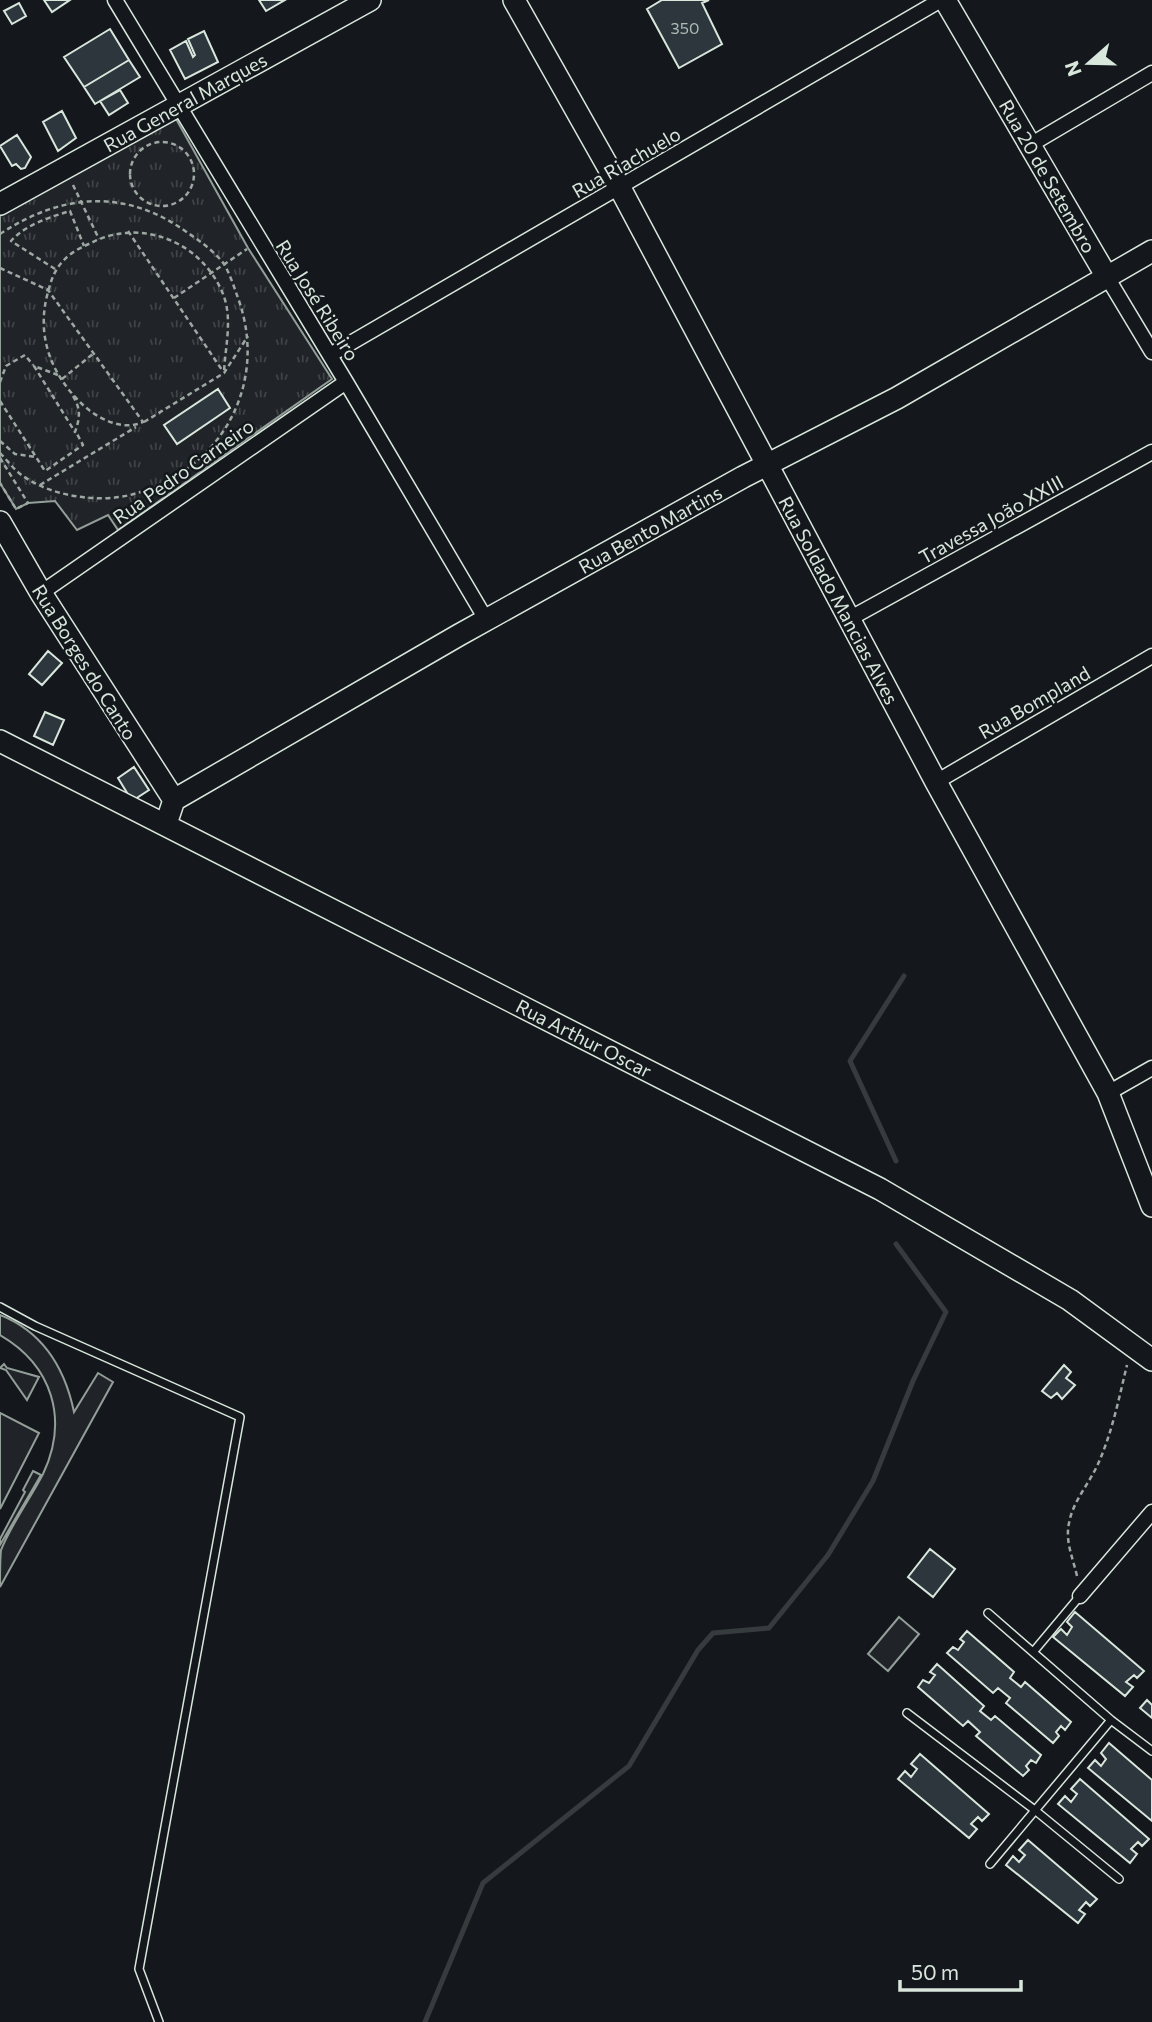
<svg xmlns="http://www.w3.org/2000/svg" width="1152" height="2022" font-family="Commissioner,sans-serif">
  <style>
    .green { fill: #202428; stroke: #939e99; stroke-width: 2 }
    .park { fill: url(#park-tufts); stroke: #939e99; stroke-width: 2 }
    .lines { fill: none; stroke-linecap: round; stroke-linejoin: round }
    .stream { stroke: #363b3e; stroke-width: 5 }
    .building { fill: #2c363c; stroke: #d8e6dc; stroke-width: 2 }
    .lane-casing { stroke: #d8e6dc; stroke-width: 10 }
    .street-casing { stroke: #d8e6dc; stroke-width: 17 }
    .secondary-casing { stroke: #d8e6dc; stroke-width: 24 }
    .path { stroke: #9da8a2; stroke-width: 2.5; stroke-dasharray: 5 3.5; stroke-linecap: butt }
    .lane { stroke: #14181c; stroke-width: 7 }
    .street { stroke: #14181c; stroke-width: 14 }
    .secondary { stroke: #14181c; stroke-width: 21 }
    .labels { text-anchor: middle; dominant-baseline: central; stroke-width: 5; stroke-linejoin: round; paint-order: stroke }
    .number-label { font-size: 16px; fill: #adbab4 }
    .street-label { font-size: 19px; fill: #d8e6dc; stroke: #14181c }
  </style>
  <defs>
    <pattern id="park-tufts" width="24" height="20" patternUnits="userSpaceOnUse" patternTransform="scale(1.75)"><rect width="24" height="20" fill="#202428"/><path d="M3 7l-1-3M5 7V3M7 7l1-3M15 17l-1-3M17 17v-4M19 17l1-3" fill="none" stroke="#404447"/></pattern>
  </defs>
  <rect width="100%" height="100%" fill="#14181c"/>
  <path class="green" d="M0,1315C43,1332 65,1369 74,1412L98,1373L113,1382L0,1587C0,1576 0,1560 1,1550C12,1523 30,1499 43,1474C69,1419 52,1365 0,1335Z
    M4,1364L7,1368L39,1377L27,1400L6,1370L0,1368Z
    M0,1413L39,1433L0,1509Z
    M33,1471L41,1475L0,1545V1539L25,1492L23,1490Z
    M899,1617L919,1634L888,1671L868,1654Z"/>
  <path class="park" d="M175,117L248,248L332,379L118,530L108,515L77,530L55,501L28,503L16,509L0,483V216Z"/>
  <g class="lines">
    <path class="stream" d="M896,1161L850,1061L904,976
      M425,2022L483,1883L629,1766L698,1650L713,1633L769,1628L828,1555L873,1481L913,1381L946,1312L896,1244"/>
  </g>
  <path class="building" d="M44,0H70L52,12Z
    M259,0H285L266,11Z
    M709,0L702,3L722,44L679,68L647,9L662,0Z
    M19,3L26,16L12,24L4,11Z
    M110,29L129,60L84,87L64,57Z
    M204,31L218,62L185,79L170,50L186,41L193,57L195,55L188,39Z
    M129,60L140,77L95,104L84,87Z
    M120,90L128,103L109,115L100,101Z
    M62,111L76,138L58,151L43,122Z
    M17,135L31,157L25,168L21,169L16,164L12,166L0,146Z
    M218,389L230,408L177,444L164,425Z
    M48,651L62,663L42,685L29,674Z
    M45,712L64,720L53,745L34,736Z
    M134,767L149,790L135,799L129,796L118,778Z
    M1064,1365L1071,1372L1066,1378L1075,1385L1062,1399L1057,1393L1051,1398L1042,1391Z
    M930,1549L955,1569L933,1597L908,1577Z
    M1075,1612L1144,1671L1137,1678L1134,1675L1126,1682L1133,1687L1125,1696L1053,1637L1061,1629L1067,1635L1072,1627L1067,1622Z
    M967,1631L1014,1672L1010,1678L1021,1687L1025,1682L1071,1722L1065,1730L1061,1726L1056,1732L1059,1736L1053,1743L1006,1703L1010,1698L998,1688L993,1693L947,1653L953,1647L958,1650L964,1642L960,1639Z
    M937,1664L984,1706L980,1711L991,1720L995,1716L1041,1755L1036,1763L1031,1760L1026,1766L1029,1770L1023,1776L976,1736L980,1732L968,1721L963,1726L918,1687L923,1680L929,1683L935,1675L930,1672Z
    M1147,1700L1152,1705V1718L1140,1708Z
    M1109,1743L1152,1780V1821L1088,1768L1095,1760L1101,1766L1106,1759L1101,1753Z
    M920,1754L989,1814L982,1821L978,1817L971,1824L977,1829L969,1838L898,1779L905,1771L911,1777L917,1769L911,1764Z
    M1080,1779L1149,1839L1142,1846L1138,1842L1131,1849L1137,1854L1130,1863L1058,1804L1065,1796L1071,1802L1077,1794L1071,1789Z
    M1028,1840L1097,1899L1090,1906L1086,1902L1079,1910L1085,1914L1078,1923L1006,1865L1013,1856L1019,1862L1025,1855L1019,1850Z"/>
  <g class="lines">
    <defs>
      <path id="lane" d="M0,1307L35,1326L240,1417L139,1969L159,2022
        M988,1613L1111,1720L1152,1751
        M1034,1651L1080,1596
        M907,1713L1036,1811L1119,1879
        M990,1864L1111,1720"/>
      <path id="street" d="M115,0L346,382L487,621
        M1030,145L1152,73
        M1107,277L1152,352
        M330,355L941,0
        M41,593L346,382
        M849,619L1152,452
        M936,782L1152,656
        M1108,1093L1152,1068
        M1080,1596L1152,1512"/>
      <path id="secondary" d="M514,0L620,188L936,782L1108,1093L1152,1206
        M945,0L1107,277
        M0,204L370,0
        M0,522L41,593L174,800
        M0,741L880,1189L1070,1300L1152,1360
        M166,824L174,800L459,635L743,477L897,398L1152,251"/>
    </defs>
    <use href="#lane" class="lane-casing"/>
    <use href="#street" class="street-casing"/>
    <use href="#secondary" class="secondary-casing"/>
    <path class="path" d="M130 174a32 32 0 1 1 64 0a32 32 0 1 1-64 0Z
      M73,185L99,239
      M128,231L222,370
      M0,234C62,193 126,188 188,233C200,241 215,252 224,264C230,274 234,287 238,298C270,386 219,473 130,495C97,503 51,496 23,476C14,470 7,460 0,453
      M0,268L48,290L143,422C123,432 96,418 81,403C50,373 36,334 48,292C51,280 55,269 64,260C71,252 82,247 91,243C141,217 202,242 223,294C233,319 225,347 224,373
      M55,269L11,241C25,225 50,217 70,211L84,246
      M174,298L247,249
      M58,375L34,366L75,432C80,418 81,409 73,396
      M62,379L94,353
      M0,382L6,366L25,355L33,365
      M0,401L45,471L83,445L76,432
      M144,422L224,373L248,336
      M0,441L15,454L35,457
      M0,458L28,503L16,509L0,483
      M40,485L136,427
      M1077,1576C1073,1558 1065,1542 1069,1523C1073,1501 1089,1484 1098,1464C1112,1433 1119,1398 1127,1365"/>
    <use href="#lane" class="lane"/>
    <use href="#street" class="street"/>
    <use href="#secondary" class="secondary"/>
  </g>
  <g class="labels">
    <g class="number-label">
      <text x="685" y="27">350</text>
    </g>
    <g class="street-label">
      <text transform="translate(185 102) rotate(-29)">Rua General Marques</text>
      <text transform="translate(626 162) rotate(-30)">Rua Riachuelo</text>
      <text transform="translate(1048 176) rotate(60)">Rua 20 de Setembro</text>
      <text transform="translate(318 300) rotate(58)">Rua José Ribeiro</text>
      <text transform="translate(183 471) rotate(-35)">Rua Pedro Carneiro</text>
      <text transform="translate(991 519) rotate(-29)">Travessa João XXIII</text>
      <text transform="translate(650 529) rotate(-29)">Rua Bento Martins</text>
      <text transform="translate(839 600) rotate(62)">Rua Soldado Mancias Alves</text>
      <text transform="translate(85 662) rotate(58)">Rua Borges do Canto</text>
      <text transform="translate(1034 702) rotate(-30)">Rua Bompland</text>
      <text transform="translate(584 1038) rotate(27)">Rua Arthur Oscar</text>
    </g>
  </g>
  <g transform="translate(1089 63) rotate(250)" stroke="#14181c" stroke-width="5" paint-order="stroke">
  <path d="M0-5L12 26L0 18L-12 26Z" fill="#d8e6dc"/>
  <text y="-10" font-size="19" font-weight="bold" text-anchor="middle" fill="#d8e6dc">N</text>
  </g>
  <path d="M900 1980v10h121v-10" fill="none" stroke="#d8e6dc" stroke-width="3.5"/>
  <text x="911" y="1980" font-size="21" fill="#d8e6dc" stroke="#14181c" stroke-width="5" paint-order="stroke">50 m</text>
</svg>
